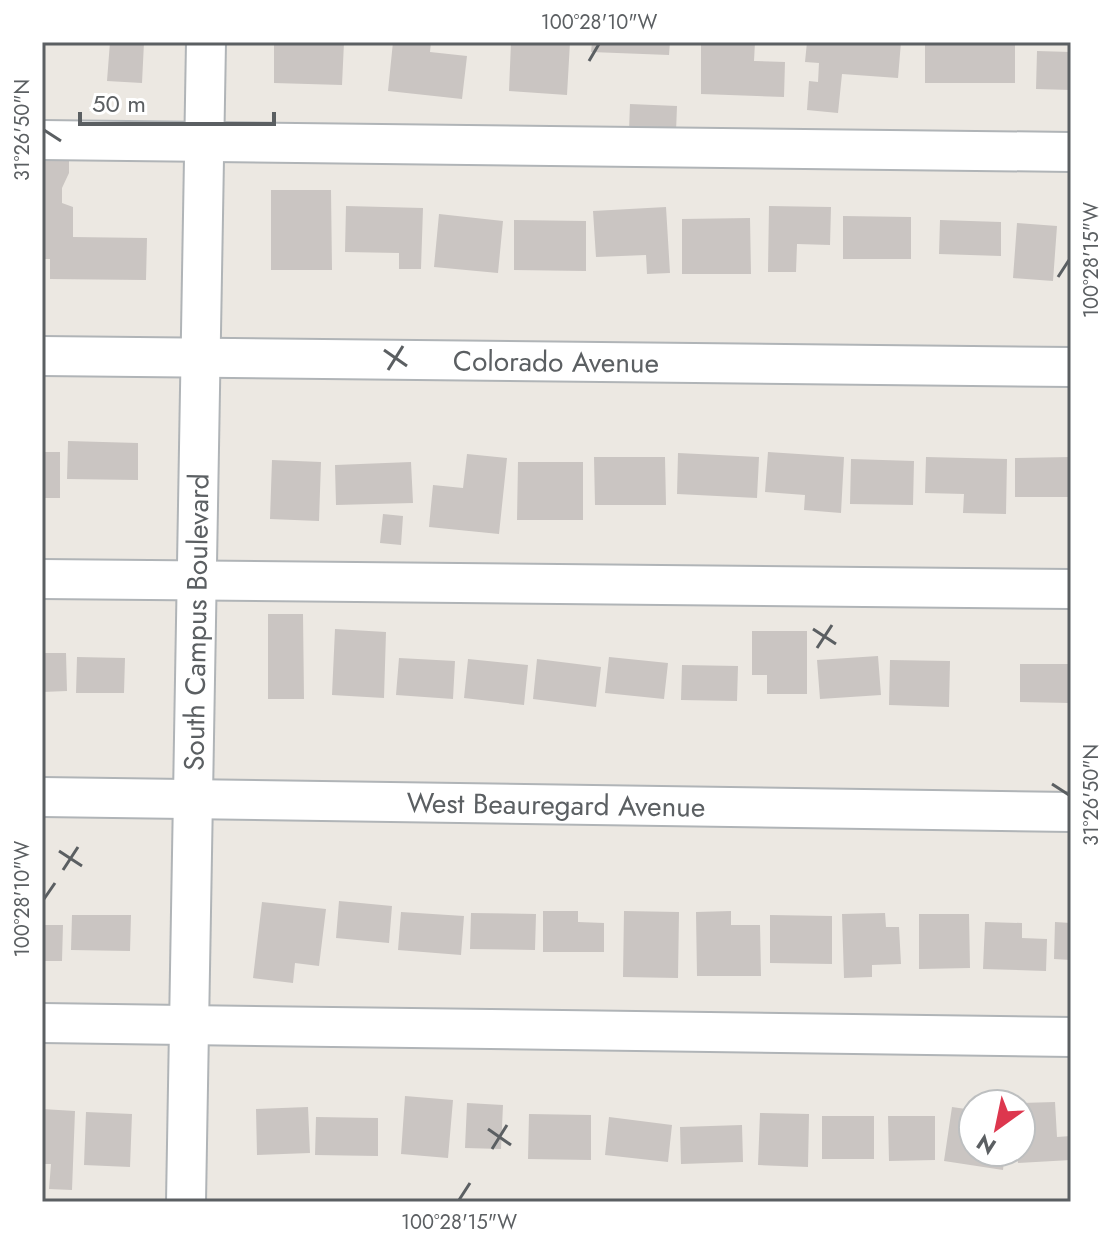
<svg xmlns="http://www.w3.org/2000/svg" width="1113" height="1244" font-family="Jost,sans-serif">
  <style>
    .building { fill: #cac5c2 }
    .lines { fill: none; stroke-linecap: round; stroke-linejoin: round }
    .minor-casing { stroke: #b0b4b7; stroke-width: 42 }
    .minor { stroke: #fff; stroke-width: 38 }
    .ticks { fill: none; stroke: #5b5f62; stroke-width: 3 }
    .labels { text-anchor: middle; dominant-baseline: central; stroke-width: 6; stroke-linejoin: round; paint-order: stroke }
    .street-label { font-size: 28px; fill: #5b5f62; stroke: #fff }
    .neatline { fill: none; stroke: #5b5f62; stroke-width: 3 }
    .ticks-label { font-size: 20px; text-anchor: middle; fill: #5b5f62 }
  </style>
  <rect width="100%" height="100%" fill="#ece8e2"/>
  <path class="building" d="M110,42H144L142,83L107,81Z
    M274,42H344L342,85L274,83Z
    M393,42H431L430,52L467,56L462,99L388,91Z
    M511,42H570L567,95L509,91Z
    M592,42H670L669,55L591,52Z
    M701,42H755L754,61L785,62L784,97L701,94Z
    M807,42H901L898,78L842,74L838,113L807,110L809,81L818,82L819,63L805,62Z
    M925,42H1015V83H925Z
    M1037,51L1071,52V90L1036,89Z
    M630,104L677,106L676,132L629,131Z
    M42,155H69V173L62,188V203L73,207V237L147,238L146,280L50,279V259H42Z
    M271,190H331L332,270H271Z
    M346,206L423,208L421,269H399V253L345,252Z
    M769,206L831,207L830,245L797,244L796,272H768Z
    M666,207L670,273L647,274L646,255L596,257L593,211Z
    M439,214L503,221L498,273L434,267Z
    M843,216L911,217V259H843Z
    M750,218L751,274H682V219Z
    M514,220L586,221V271L514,270Z
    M940,220L1001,222V256L939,254Z
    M1017,223L1057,226L1053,281L1013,278Z
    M68,441L138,443V480L67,479Z
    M42,452H60V498H42Z
    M768,452L844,457L841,513L804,510L805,495L765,492Z
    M678,453L759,457L757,498L677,494Z
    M467,454L507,458L499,534L429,527L433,485L463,488Z
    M594,457H665L666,505H595Z
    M926,457L1007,459L1006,514L963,513L964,494L925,493Z
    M1071,457V497H1015V458Z
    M851,459L914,461L913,505L850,504Z
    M272,460L321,462L319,521L270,519Z
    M411,462L413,503L336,505L335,465Z
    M518,462H583V520H517Z
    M383,514L403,516L401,545L380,543Z
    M268,614H303L304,699H268Z
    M335,629L386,632L384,698L332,695Z
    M752,631H807V694H767V675H752Z
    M42,653H66L67,691L42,692Z
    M878,656L881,695L820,699L817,660Z
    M77,657L125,658L124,693H76Z
    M609,657L668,663L664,699L605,693Z
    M399,658L455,661L453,699L396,695Z
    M468,659L528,665L524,705L464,698Z
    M537,659L601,667L596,707L533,699Z
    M890,660L950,661L949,707L889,705Z
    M1020,664H1070V703L1020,702Z
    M682,665L738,666L737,701L681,700Z
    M339,901L392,906L389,943L336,938Z
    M262,902L326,909L319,966L295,963L293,983L253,978Z
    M543,911H578V922L604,923V952H543Z
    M624,911L679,912L678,978L623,977Z
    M731,911V925H760L761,976H697L696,912Z
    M401,912L464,916L461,955L398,950Z
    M471,913L536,914L535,950L470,949Z
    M885,913L886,927H899L901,964L872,965V977L844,978L842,914Z
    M919,914H969L970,968L919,969Z
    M72,915H131L130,951L71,950Z
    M770,915L832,916V964L770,963Z
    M985,922L1022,923V938L1047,939L1046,971L983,969Z
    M1055,922L1071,923V960L1054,959Z
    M42,925H63L62,961H42Z
    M405,1096L453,1100L448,1158L401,1154Z
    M1055,1102L1057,1137L1071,1136V1160L1018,1163L1017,1152H1021V1103Z
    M467,1103L503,1105L501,1149L465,1148Z
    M308,1107L310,1153L257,1155L256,1109Z
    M952,1107L973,1110V1152H1005L1003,1170L944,1161Z
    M42,1109L75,1111L72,1190L49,1189L51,1164H42Z
    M86,1112L132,1114L130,1167L84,1165Z
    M760,1113L809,1114L808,1167L758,1165Z
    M529,1114L591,1115V1160L528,1159Z
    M822,1116H874V1159H822Z
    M888,1116H935V1160L889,1161Z
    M316,1117L378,1118V1156L315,1155Z
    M609,1117L672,1125L668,1162L605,1155Z
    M742,1125L743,1162L681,1164L680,1127Z"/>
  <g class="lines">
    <defs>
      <g id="minor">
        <path d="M42,140L1071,152"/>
        <path id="s1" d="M42,356L1071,367"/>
        <path d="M42,579L1071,589"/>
        <path id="s2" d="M42,797L1071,812"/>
        <path d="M42,1023L1071,1037"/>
        <path id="s3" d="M186,1202L206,42"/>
      </g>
    </defs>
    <use href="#minor" class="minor-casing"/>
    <use href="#minor" class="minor"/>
  </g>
  <path class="ticks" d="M589,61L599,44M44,130L61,141M1058,277L1069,260M384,350L407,366M388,370L403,346M813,629L836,644M817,648L832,625M1052,784L1069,795M59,851L82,866M63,870L78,847M44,899L55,883M488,1129L511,1145M492,1149L507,1125M459,1200L470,1183"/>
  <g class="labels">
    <g class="street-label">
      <text stroke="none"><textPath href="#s1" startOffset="514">Colorado Avenue</textPath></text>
      <text stroke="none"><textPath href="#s3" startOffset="580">South Campus Boulevard</textPath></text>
      <text stroke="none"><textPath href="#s2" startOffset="514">West Beauregard Avenue</textPath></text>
    </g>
  </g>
  <rect width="1113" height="1244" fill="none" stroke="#ffffff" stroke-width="88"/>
  <g transform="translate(997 1128) rotate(213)"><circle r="38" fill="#ffffff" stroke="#bdbfc0" stroke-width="2"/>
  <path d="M0-6L14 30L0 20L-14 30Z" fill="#dd374e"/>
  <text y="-12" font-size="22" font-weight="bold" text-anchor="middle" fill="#5b5f62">N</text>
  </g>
  <path d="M80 112v12h194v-12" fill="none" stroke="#5b5f62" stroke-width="4"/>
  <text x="92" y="112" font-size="24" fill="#5b5f62" stroke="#ffffff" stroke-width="6" paint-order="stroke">50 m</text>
  <rect x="44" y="44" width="1025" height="1156" class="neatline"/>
  <g class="ticks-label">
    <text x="599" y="29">100°28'10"W</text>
    <text transform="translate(22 130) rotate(-90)" y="7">31°26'50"N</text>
    <text transform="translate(1091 260) rotate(-90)" y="7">100°28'15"W</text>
    <text transform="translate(1091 795) rotate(-90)" y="7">31°26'50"N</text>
    <text transform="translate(22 899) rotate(-90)" y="7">100°28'10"W</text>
    <text x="459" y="1229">100°28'15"W</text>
  </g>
</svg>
